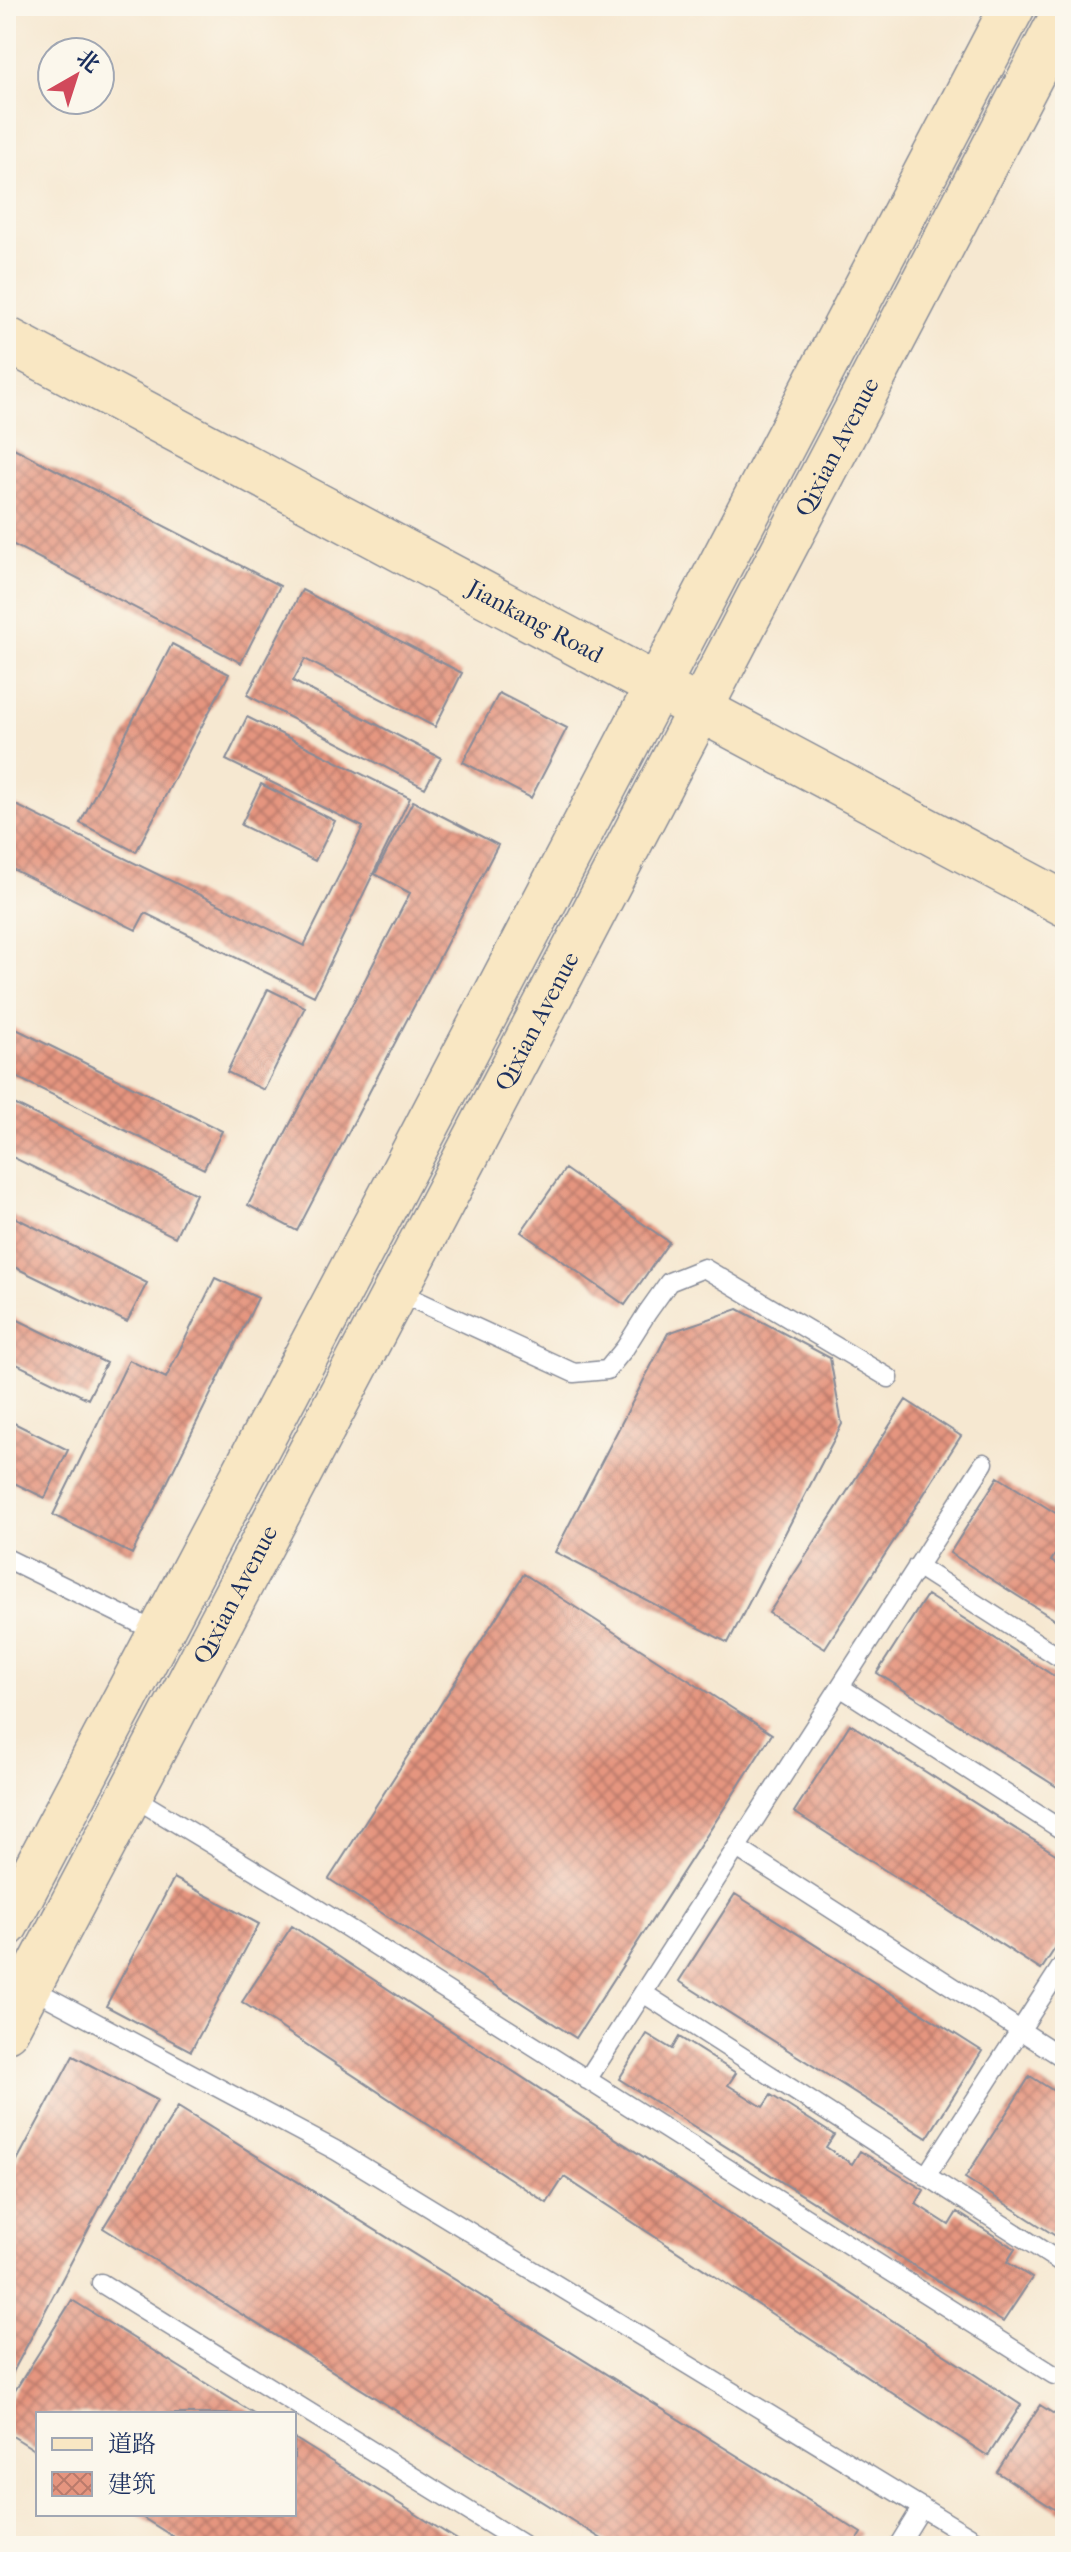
<svg xmlns="http://www.w3.org/2000/svg" width="1071" height="2552" font-family="'IM FELL French Canon','Noto Serif SC',serif">
  <style>
    .building { fill: url(#building-cross-hatch) }
    .lines { fill: none; stroke-linecap: round; stroke-linejoin: round }
    .lane-casing { stroke: #888c98; stroke-width: 21 }
    .secondary-casing { stroke: #888c98; stroke-width: 47 }
    .lane { stroke: #fff; stroke-width: 18 }
    .secondary { stroke: #f9e7c3; stroke-width: 44 }
    .labels { text-anchor: middle; dominant-baseline: central; stroke-width: 7; stroke-linejoin: round; paint-order: stroke }
    .street-label { font-size: 24px; fill: #1b2f5e; stroke: #fbf7ec }
  </style>
  <defs>
    <pattern id="building-cross-hatch" width="8" height="8" patternUnits="userSpaceOnUse" patternTransform="scale(2)"><rect width="8" height="8" fill="#e5957f"/><path d="M0 0l8 8M0 8l8-8" fill="none" stroke="#b97a6b"/></pattern>
  </defs>
  <rect width="100%" height="100%" fill="#fbf7ec"/>
  <filter id="ink" filterUnits="userSpaceOnUse"><feTurbulence type="fractalNoise" baseFrequency=".0125" numOctaves="2"/><feDisplacementMap in="SourceGraphic" scale="16" xChannelSelector="R" yChannelSelector="G"/><feConvolveMatrix kernelMatrix="1 2 1 2 8 2 1 2 1" color-interpolation-filters="sRGB"/></filter>
  <filter id="wash" filterUnits="userSpaceOnUse"><feTurbulence type="fractalNoise" baseFrequency=".006" numOctaves="4" result="noise"/><feDisplacementMap in="SourceGraphic" scale="32" xChannelSelector="R" yChannelSelector="G"/><feGaussianBlur stdDeviation="1.8" result="paint"/><feColorMatrix in="noise" values="0 0 0 0 0 0 0 0 0 0 0 0 0 0 0 0 0 1.4 0 .05"/><feComposite in="paint" operator="in"/></filter>
  <g filter="url(#wash)">
    <rect width="100%" height="100%" fill="#f6e8d1"/>
    <g id="blocks">
      <path class="building" d="M6,444L280,586L241,663L6,541Z
        M302,590L462,673L435,727L305,659L293,681L441,758L425,788L247,695Z
        M172,644L229,674L136,852L80,823Z
        M499,693L567,728L531,798L463,762Z
        M247,717L410,798L314,996L145,913L136,930L6,866V800L304,946L363,827L226,760Z
        M261,784L335,821L315,861L241,825Z
        M413,801L498,845L297,1231L248,1205L410,893L375,874Z
        M268,989L305,1007L264,1090L227,1072Z
        M6,1024L222,1131L204,1169L6,1072Z
        M6,1100L196,1194L175,1237L6,1154Z
        M565,1169L669,1242L625,1305L521,1232Z
        M6,1213L147,1283L127,1322L6,1263Z
        M215,1278L258,1298L132,1554L53,1515L129,1360L166,1378Z
        M738,1309L830,1358L842,1424L728,1643L555,1552L668,1333Z
        M6,1314L106,1363L88,1399L6,1359Z
        M906,1400L961,1436L825,1648L769,1613Z
        M6,1419L68,1450L45,1498L6,1479Z
        M998,1477L1065,1519V1539L1051,1561L1065,1570V1626L950,1553Z
        M524,1574L772,1734L576,2038L329,1879Z
        M927,1595L1065,1683V1792L877,1673Z
        M850,1724L1065,1860V1933L1041,1970L794,1812Z
        M174,1878L259,1924L191,2051L106,2006Z
        M735,1894L982,2051L927,2138L679,1981Z
        M292,1926L1021,2405L988,2456L564,2177L547,2203L242,2002Z
        M647,2034L672,2049L679,2037L736,2073L728,2085L763,2107L771,2095L834,2135L826,2147L852,2164L860,2151L924,2190L916,2204L949,2225L957,2212L1015,2249L1007,2262L1032,2278L1003,2322L619,2079Z
        M73,2056L157,2100L6,2385V2181Z
        M1030,2076L1065,2098V2242L965,2178Z
        M178,2107L861,2533L853,2546H613L103,2228Z
        M72,2300L255,2414H38V2452L6,2432V2405Z
        M1040,2405L1065,2421V2516L997,2472Z
        M294,2438L467,2546H188L137,2514H294Z"/>
    </g>
  </g>
  <g filter="url(#ink)">
    <use href="#blocks" fill-opacity="0" stroke="#888c98" stroke-width="2"/>
    <g class="lines">
      <defs>
        <path id="lane" d="M396,1291L574,1373L607,1370L625,1348L647,1313L669,1282L704,1268L889,1378
          M6,1558L159,1633
          M917,1566L1065,1661
          M840,1687L1065,1832
          M130,1795L294,1894L1054,2375
          M737,1848L1065,2059
          M29,1987L337,2151L985,2546
          M643,1993L1065,2265
          M587,2080L984,1463
          M926,2176L1065,1961
          M101,2283L525,2546
          M898,2546L922,2507"/>
        <g id="secondary">
          <path id="s1" d="M6,339L1065,904"/>
          <path d="M6,1925L403,1172L1013,6"/>
          <path id="s2" d="M6,2030L446,1195L1065,11"/>
        </g>
      </defs>
      <use href="#lane" class="lane-casing"/>
      <use href="#secondary" class="secondary-casing"/>
      <use href="#lane" class="lane"/>
      <use href="#secondary" class="secondary"/>
    </g>
  </g>
  <g class="labels">
    <g class="street-label">
      <text stroke="none"><textPath href="#s2" startOffset="1788">Qixian Avenue</textPath></text>
      <text stroke="none"><textPath href="#s1" startOffset="600">Jiankang Road</textPath></text>
      <text stroke="none"><textPath href="#s2" startOffset="1140">Qixian Avenue</textPath></text>
      <text stroke="none"><textPath href="#s2" startOffset="492">Qixian Avenue</textPath></text>
    </g>
  </g>
  <rect width="1071" height="2552" fill="none" stroke="#fbf7ec" stroke-width="32"/>
  <rect x="36" y="2412" width="260" height="104" fill="#fbf7ec" stroke="#a1a7b3" stroke-width="2"/>
  <rect x="52" y="2438" width="40" height="12" fill="#f9e7c3" stroke="#a1a7b3" stroke-width="2"/>
  <text x="108" y="2452" font-size="24" fill="#1b2f5e">道路</text>
  <rect x="52" y="2472" width="40" height="24" fill="url(#building-cross-hatch)" stroke="#a1a7b3" stroke-width="2"/>
  <text x="108" y="2492" font-size="24" fill="#1b2f5e">建筑</text>
  <g transform="translate(76 76) rotate(39)"><circle r="38" fill="#fbf7ec" stroke="#a1a7b3" stroke-width="2"/>
  <path d="M0-6L14 30L0 20L-14 30Z" fill="#d1495b"/>
  <text y="-12" font-size="22" font-weight="bold" text-anchor="middle" fill="#1b2f5e">北</text>
  </g>
</svg>
